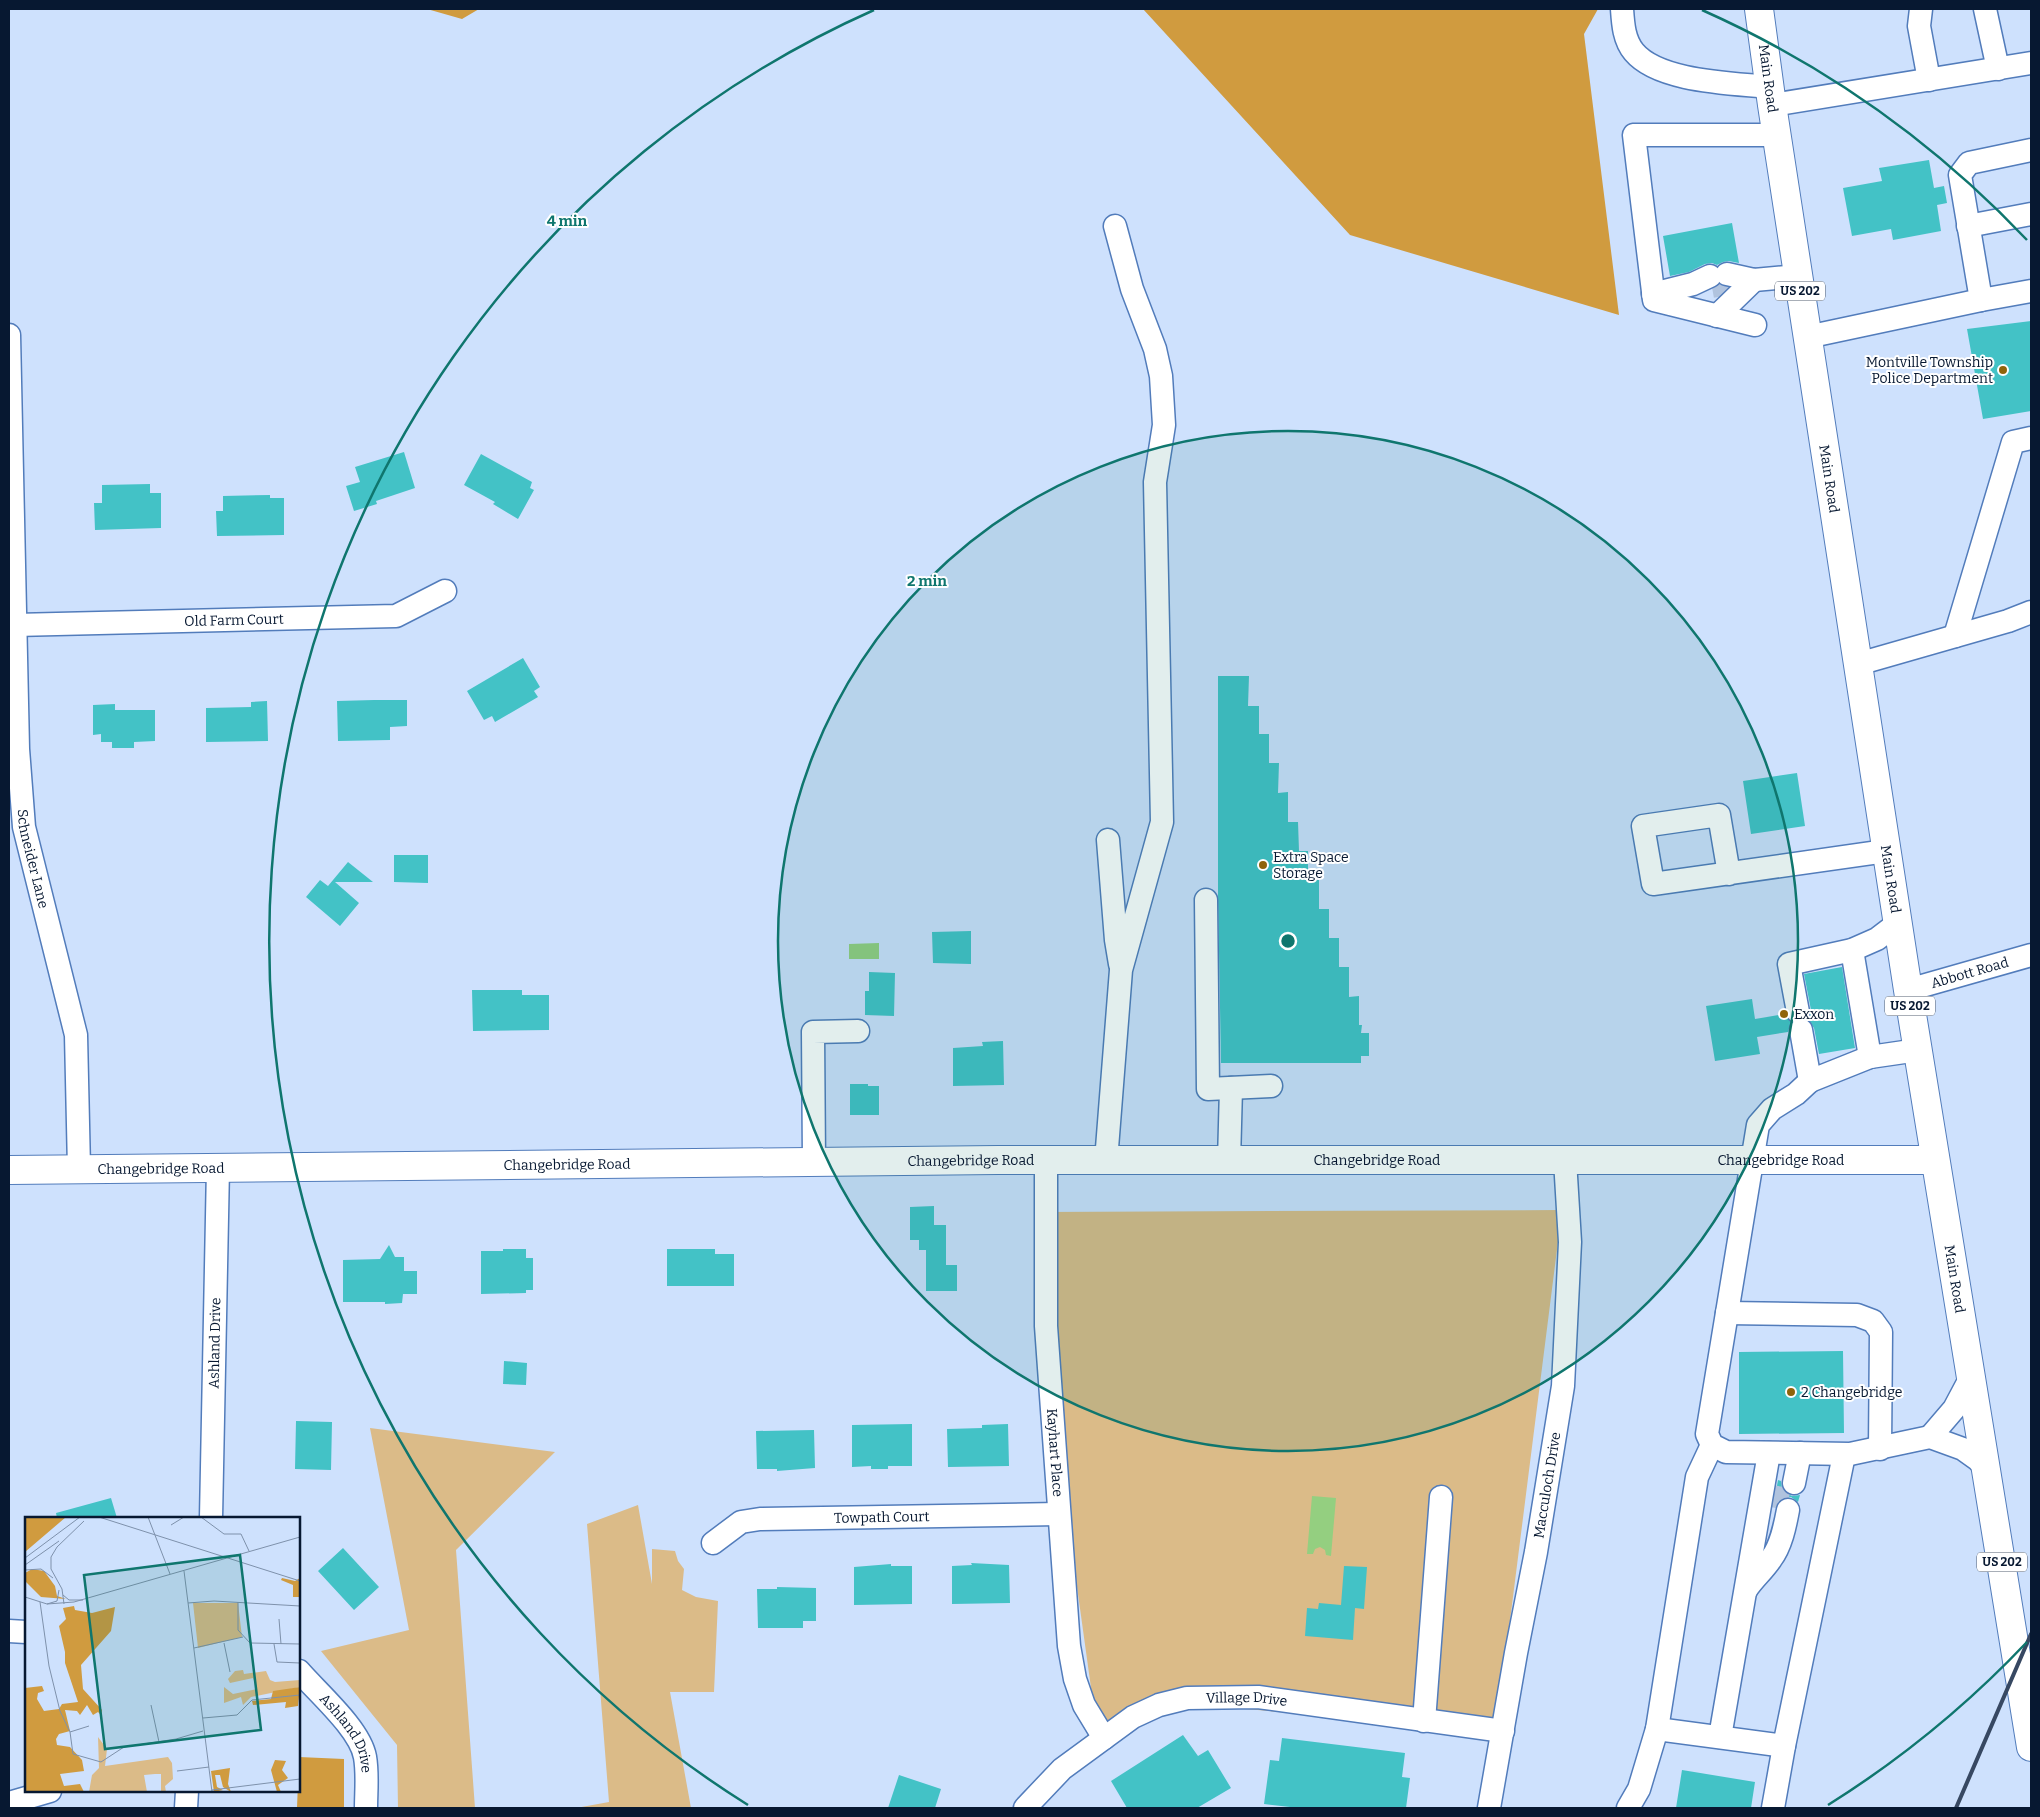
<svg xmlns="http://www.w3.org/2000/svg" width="2040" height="1817" font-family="Bitter,serif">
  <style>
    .green { fill: #dbbb88 }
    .forest { fill: #d09b3f }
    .water { fill: #94cf80 }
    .building { fill: #43c2c6 }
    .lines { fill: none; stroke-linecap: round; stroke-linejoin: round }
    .minor-tunnel { stroke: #b0c3de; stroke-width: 22; stroke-dasharray: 22 11; stroke-linecap: butt }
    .minor-casing { stroke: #527cbb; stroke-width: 25 }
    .major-casing { stroke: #527cbb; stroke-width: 30 }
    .minor { stroke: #fff; stroke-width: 22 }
    .major { stroke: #fff; stroke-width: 28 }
    .rail { stroke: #374862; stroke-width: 4 }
    .ring { fill: none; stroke: #0f766e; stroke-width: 2.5 }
    .poi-dot { fill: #8f640b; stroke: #fff; stroke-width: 2 }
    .labels { text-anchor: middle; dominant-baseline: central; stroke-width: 4; stroke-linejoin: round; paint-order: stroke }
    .shield { fill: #fff; stroke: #515d6f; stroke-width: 1 }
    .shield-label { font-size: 12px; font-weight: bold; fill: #071831 }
    .street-label { font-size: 14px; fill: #071831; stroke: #fff }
    .poi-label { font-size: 14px; fill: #071831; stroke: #fff; text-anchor: start }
    .inset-road { fill: none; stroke: #7e91ab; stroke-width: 1 }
    .view { fill: #0f766e; fill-opacity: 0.15; stroke: #0f766e; stroke-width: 2.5 }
    .inset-edge { fill: none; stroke: #071831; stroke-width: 2.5 }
    .centre { fill: #0f766e; stroke: #fff; stroke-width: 2.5 }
    .ring-label { font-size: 15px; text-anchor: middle; font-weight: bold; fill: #0f766e; stroke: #fff; stroke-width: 4; stroke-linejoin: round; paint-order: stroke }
  </style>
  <rect width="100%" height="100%" fill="#cee1fd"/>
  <path class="green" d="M1562,1210L1496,1731L1188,1704L1097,1731L1044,1349L1039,1212Z
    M370,1428L555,1452L456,1550L475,1808H398L397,1745L321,1651L409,1630Z
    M638,1505L652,1584V1549L675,1551L678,1561L684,1569L682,1590L696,1597L718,1601L714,1692H670L691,1808H576L609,1802L587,1524Z"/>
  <path class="forest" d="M427,9H479L462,19Z
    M1143,9H1598L1584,34L1619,315L1350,235Z
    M299,1757L344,1759V1808H297Z"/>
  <path class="water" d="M879,943V959H849V944Z
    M1312,1496L1336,1498L1331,1556L1326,1555L1325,1550L1320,1547L1315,1549L1313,1554H1307Z"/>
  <path class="building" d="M1929,160L1934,188L1944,186L1947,203L1937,205L1941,231L1893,240L1891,229L1852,236L1843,188L1882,181L1879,168Z
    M1732,223L1739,263L1729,261L1723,262L1717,265L1712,263L1705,264L1689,272L1670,276L1663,236Z
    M2031,321V411L1983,419L1967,329Z
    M404,452L415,488L376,501L377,504L354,511L346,486L360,482L355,467Z
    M481,454L532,482L530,488L534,490L518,519L493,504L495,502L464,485Z
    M150,484V493H161V528L95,530L94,503H102V485Z
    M270,495V498H284V535L217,536L216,511H223V496Z
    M523,658L540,687L534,691L538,697L495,722L492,716L484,720L467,691Z
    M1218,676H1249L1248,706H1259V734H1269V763H1279L1278,793L1288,792V822H1298L1299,851H1308V880H1319V909H1329V938H1339V967H1349V997L1359,996V1025H1362L1361,1033H1369V1056H1361V1063H1221L1218,895Z
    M374,700H407V726L390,727V740L338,741L337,701Z
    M267,701L268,741L206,742V708L251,707V702Z
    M115,704V710H155V741L134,742V748H112V742H101V734L93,735V705Z
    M1797,773L1805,826L1751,834L1743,781Z
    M394,855H428V883L394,882Z
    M348,862L373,882H335L359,903L340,926L306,897L320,880L328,886Z
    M971,931V964L933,963L932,932Z
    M1842,967L1855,1048L1819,1054L1814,1028L1808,1020L1811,1010L1804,974Z
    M869,972L895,973L894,1016L865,1015V991H869Z
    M472,990H522V995H549V1030L473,1031Z
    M1752,999L1755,1019L1785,1014L1791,1022L1788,1032L1757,1037L1760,1054L1715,1061L1706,1006Z
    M1003,1041L1004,1085L953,1086V1048L983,1046L982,1042Z
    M850,1084H868V1086H879V1115H850Z
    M934,1206V1225H946V1265H957V1291H926V1250H919V1240H910V1207Z
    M389,1245L395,1257H404V1271H417V1294H403L402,1303L385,1304V1302H343V1260L380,1259Z
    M503,1249H526V1258H533V1290H526V1293L481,1294V1251H503Z
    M667,1249H715V1254H734V1286H667Z
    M1843,1351L1844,1433L1739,1434V1352Z
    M504,1361L527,1363L526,1385L503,1384Z
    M296,1421L332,1422L331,1470L295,1469Z
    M912,1424V1466H888V1469H871V1466L852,1467V1425Z
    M1008,1424L1009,1466L948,1467L947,1429L982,1428V1425Z
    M814,1430L815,1468L777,1471V1469H757L756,1431Z
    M1778,1480L1781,1481L1782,1488L1786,1493L1792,1496L1800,1495L1798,1502L1791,1497L1784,1498L1778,1501L1775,1507H1773Z
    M111,1498L117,1518H57L56,1513Z
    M343,1548L379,1587L354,1610L318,1571Z
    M971,1563L1009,1565L1010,1603L952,1604V1566L972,1565Z
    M891,1564V1566H912V1604L854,1605V1567Z
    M1344,1566L1367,1567L1364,1609L1355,1608L1353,1640L1305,1636L1307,1608L1318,1609L1319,1603L1341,1605Z
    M777,1587L816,1588V1621H803V1628H758L757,1589H777Z
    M1183,1735L1198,1756L1208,1750L1231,1788L1197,1808H1127L1111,1781Z
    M1282,1738L1405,1753L1402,1777L1410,1778L1406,1808H1299L1264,1804L1270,1760L1279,1761Z
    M1682,1770L1755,1782L1751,1808H1676Z
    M899,1775L941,1789L935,1808H888Z"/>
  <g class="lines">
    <path class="minor-tunnel" d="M1712,287L1729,284
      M1776,1508L1781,1481"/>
    <defs>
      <g id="minor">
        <path d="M1622,9C1623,24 1624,40 1634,52C1659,82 1732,83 1769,87"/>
        <path d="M1921,9L1919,26L1929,80"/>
        <path d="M1985,9L1998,69"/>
        <path d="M1772,105L2031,63"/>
        <path d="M1968,226L2031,214"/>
        <path d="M1727,274L1754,280L1798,276"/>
        <path d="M1653,294L1693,284L1710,276"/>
        <path d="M1981,300L2031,291"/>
        <path d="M1717,316L1754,280"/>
        <path d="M1755,325L1654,300L1634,135H1776"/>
        <path id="s1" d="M9,335L18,749L24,827L76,1035L79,1169"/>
        <path d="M1807,337L1981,300L1960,175L1969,163L2031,150"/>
        <path id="s2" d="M15,625L396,616L445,591"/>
        <path d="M1955,636L2013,442L2031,438"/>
        <path d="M1858,664L2008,621L2031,612"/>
        <path d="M1108,840L1116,940L1120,964"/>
        <path d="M1729,874L1719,815L1643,826L1653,884L1886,851"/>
        <path d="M1206,900L1208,1089L1271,1086"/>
        <path d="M1852,950L1870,1057"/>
        <path id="s3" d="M1908,990L2031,955"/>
        <path d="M1798,1012L1789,964L1852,950L1877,939L1898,923"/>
        <path d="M1801,1030L1810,1081L1870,1057L1918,1050"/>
        <path d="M1810,1081L1796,1094L1772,1109L1758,1125L1707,1434L1712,1445L1726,1452L1850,1454L1930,1437L1963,1449L1977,1459L1986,1468"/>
        <path id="s4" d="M1046,1161V1326L1069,1646L1075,1679L1084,1705L1104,1738"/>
        <path d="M1106,1161L1121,970L1162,822L1155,482L1164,425L1161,376L1155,349L1132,289L1115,226"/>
        <path d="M1229,1161L1231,1088"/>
        <path d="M814,1162L813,1032L858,1031"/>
        <path d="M1727,1313L1857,1315L1873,1321L1881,1332L1880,1449"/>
        <path d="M1930,1437L1954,1409L1971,1377"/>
        <path d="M1712,1445L1697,1477L1657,1729L1784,1746L1844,1455"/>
        <path d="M1794,1483L1800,1453"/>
        <path id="s5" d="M211,1518L218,1167"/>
        <path id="s6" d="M713,1543L741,1522L760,1519L1058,1514"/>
        <path d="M1746,1590C1753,1579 1764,1570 1771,1559C1781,1546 1785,1526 1788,1510"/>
        <path d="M9,1631L26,1632"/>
        <path id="s7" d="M299,1671C318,1693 360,1729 365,1757C368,1774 366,1792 366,1808"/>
        <path d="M1424,1721L1441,1497"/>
        <path d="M1720,1737L1769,1453"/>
        <path d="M9,1803L50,1791"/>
        <path d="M186,1808L187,1791"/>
        <path id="s8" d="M1025,1808L1062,1769L1133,1717L1159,1705L1187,1698L1258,1697L1503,1731"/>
        <path id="s9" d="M1489,1808L1516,1653L1536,1552L1563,1386L1570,1242L1565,1160"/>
        <path d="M1628,1808L1639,1789L1657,1729"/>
        <path d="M1773,1808L1784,1746"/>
      </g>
      <g id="major">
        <path id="s10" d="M1759,9L1772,105L1908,990L2031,1747"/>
        <path id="s11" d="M9,1170L998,1160H1935"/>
      </g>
    </defs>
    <use href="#minor" class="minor-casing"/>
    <use href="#major" class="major-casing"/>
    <use href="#minor" class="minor"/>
    <use href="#major" class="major"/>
    <path class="rail" d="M1956,1808L2031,1634"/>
  </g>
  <circle cx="1288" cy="941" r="510" fill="#0f766e" fill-opacity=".12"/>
  <g class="ring">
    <circle cx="1288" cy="941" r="510"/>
    <path d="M2027 1642A1019 1019 0 0 1 1828 1805M748 1805A1019 1019 0 0 1 874 10M1702 10A1019 1019 0 0 1 2027 240"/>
  </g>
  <g class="poi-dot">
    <circle cx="2003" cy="370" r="5"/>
    <circle cx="1263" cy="865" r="5"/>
    <circle cx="1784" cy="1014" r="5"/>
    <circle cx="1791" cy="1392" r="5"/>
  </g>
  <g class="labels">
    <g class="shield">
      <rect x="1775" y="281.5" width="50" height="19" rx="4"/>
      <rect x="1885" y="996.5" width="50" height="19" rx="4"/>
      <rect x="1977" y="1552.5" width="50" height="19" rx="4"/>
    </g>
    <g class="shield-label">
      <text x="1800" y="291">US 202</text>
      <text x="1910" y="1006">US 202</text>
      <text x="2002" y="1562">US 202</text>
    </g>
    <g class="street-label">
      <text stroke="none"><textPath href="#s10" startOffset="70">Main Road</textPath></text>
      <text stroke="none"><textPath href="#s10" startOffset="475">Main Road</textPath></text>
      <text stroke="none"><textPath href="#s2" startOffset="219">Old Farm Court</textPath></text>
      <text stroke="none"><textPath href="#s1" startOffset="525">Schneider Lane</textPath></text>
      <text stroke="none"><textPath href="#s10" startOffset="880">Main Road</textPath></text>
      <text stroke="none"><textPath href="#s3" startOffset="64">Abbott Road</textPath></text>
      <text stroke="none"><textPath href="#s11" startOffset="1368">Changebridge Road</textPath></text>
      <text stroke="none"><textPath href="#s11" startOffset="1772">Changebridge Road</textPath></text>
      <text stroke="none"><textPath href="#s11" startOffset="962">Changebridge Road</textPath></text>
      <text stroke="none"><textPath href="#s11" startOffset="558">Changebridge Road</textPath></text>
      <text stroke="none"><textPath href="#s11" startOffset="152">Changebridge Road</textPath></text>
      <text stroke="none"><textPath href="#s10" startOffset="1285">Main Road</textPath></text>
      <text stroke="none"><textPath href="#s5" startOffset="175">Ashland Drive</textPath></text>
      <text stroke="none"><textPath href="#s4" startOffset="292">Kayhart Place</textPath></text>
      <text stroke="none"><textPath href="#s9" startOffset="328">Macculoch Drive</textPath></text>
      <text stroke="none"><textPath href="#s6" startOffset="176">Towpath Court</textPath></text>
      <text stroke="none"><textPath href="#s8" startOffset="259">Village Drive</textPath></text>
      <text stroke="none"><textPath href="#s7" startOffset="80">Ashland Drive</textPath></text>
    </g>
    <g class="poi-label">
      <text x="1993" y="362" text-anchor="end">Montville Township<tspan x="1993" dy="16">Police Department</tspan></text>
      <text x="1273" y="857">Extra Space<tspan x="1273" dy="16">Storage</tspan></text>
      <text x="1794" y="1014">Exxon</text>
      <text x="1801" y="1392">2 Changebridge</text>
    </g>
  </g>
  <g transform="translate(25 1517)">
    <rect width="275" height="275" fill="#cee1fd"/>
    <path d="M168,86H213L217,120L173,131ZM218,153L219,157L241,154L245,163L250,165L275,163V170L226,180L218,188L216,180L199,186V170L208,177L232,172L228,161L205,166L203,162L210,154ZM73,220L82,232L80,249L143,240L147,246L148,262L140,269L141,275H136V257H130L119,258L122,275H64L67,258L74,251Z" fill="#dbbb88"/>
    <path d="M0,0H41L0,35ZM7,52L19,54L30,69L32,79L41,82L16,80L0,64V56ZM257,61L270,64L275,61V80H268V68L256,63ZM49,89L50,93L67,96L90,90L86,114L56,148L58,172L77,193L76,198L73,195L68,198L62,188L55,198L52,194L40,193L45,214L34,217L31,222L32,228L45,230L57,243L59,254L35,257L39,269L55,267L59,275H0V171L17,169L19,174L13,176L12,182L19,194L34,192L37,187L53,185L40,146V135L34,109L41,102L38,91ZM275,170L273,189L260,191L261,185L228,188L227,184L246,182L248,174ZM250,243L261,244L257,253L263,261L253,268L256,275H252L246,253ZM205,251L203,267L206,275L198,270L195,258H190L192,270L198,273L189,275L186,254Z" fill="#d09b3f"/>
    <path class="inset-road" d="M74,0L275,64M123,0L145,57M176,0L199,17H216L224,34M146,8L159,0M0,41L55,0M0,48L34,24M0,53L16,52L28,61M159,54L187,275M38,78L44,83H58M0,80L22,87L49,85L275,20M15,85L24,149L35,194L45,215L48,237L76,245L99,230L151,222L178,214M213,85V113L225,126L275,127M163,86L189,84L275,89M22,87L32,84L34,73M39,87L37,72L26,52V40L32,30L59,4M254,102L256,127M199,126L205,155M249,127L252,145L275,146M169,131L218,120M126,188L134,225M178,201L212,198L227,183L275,178M45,215L64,209M152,254L184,250M187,273L275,262"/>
    <path class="view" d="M215,38L236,213L80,232L59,58Z"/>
    <rect width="275" height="275" class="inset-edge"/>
  </g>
  <circle cx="1288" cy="941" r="8" class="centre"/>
  <g class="ring-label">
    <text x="567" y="226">4 min</text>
    <text x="927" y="586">2 min</text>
  </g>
  <rect width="2040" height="1817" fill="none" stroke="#071831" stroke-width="20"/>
</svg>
